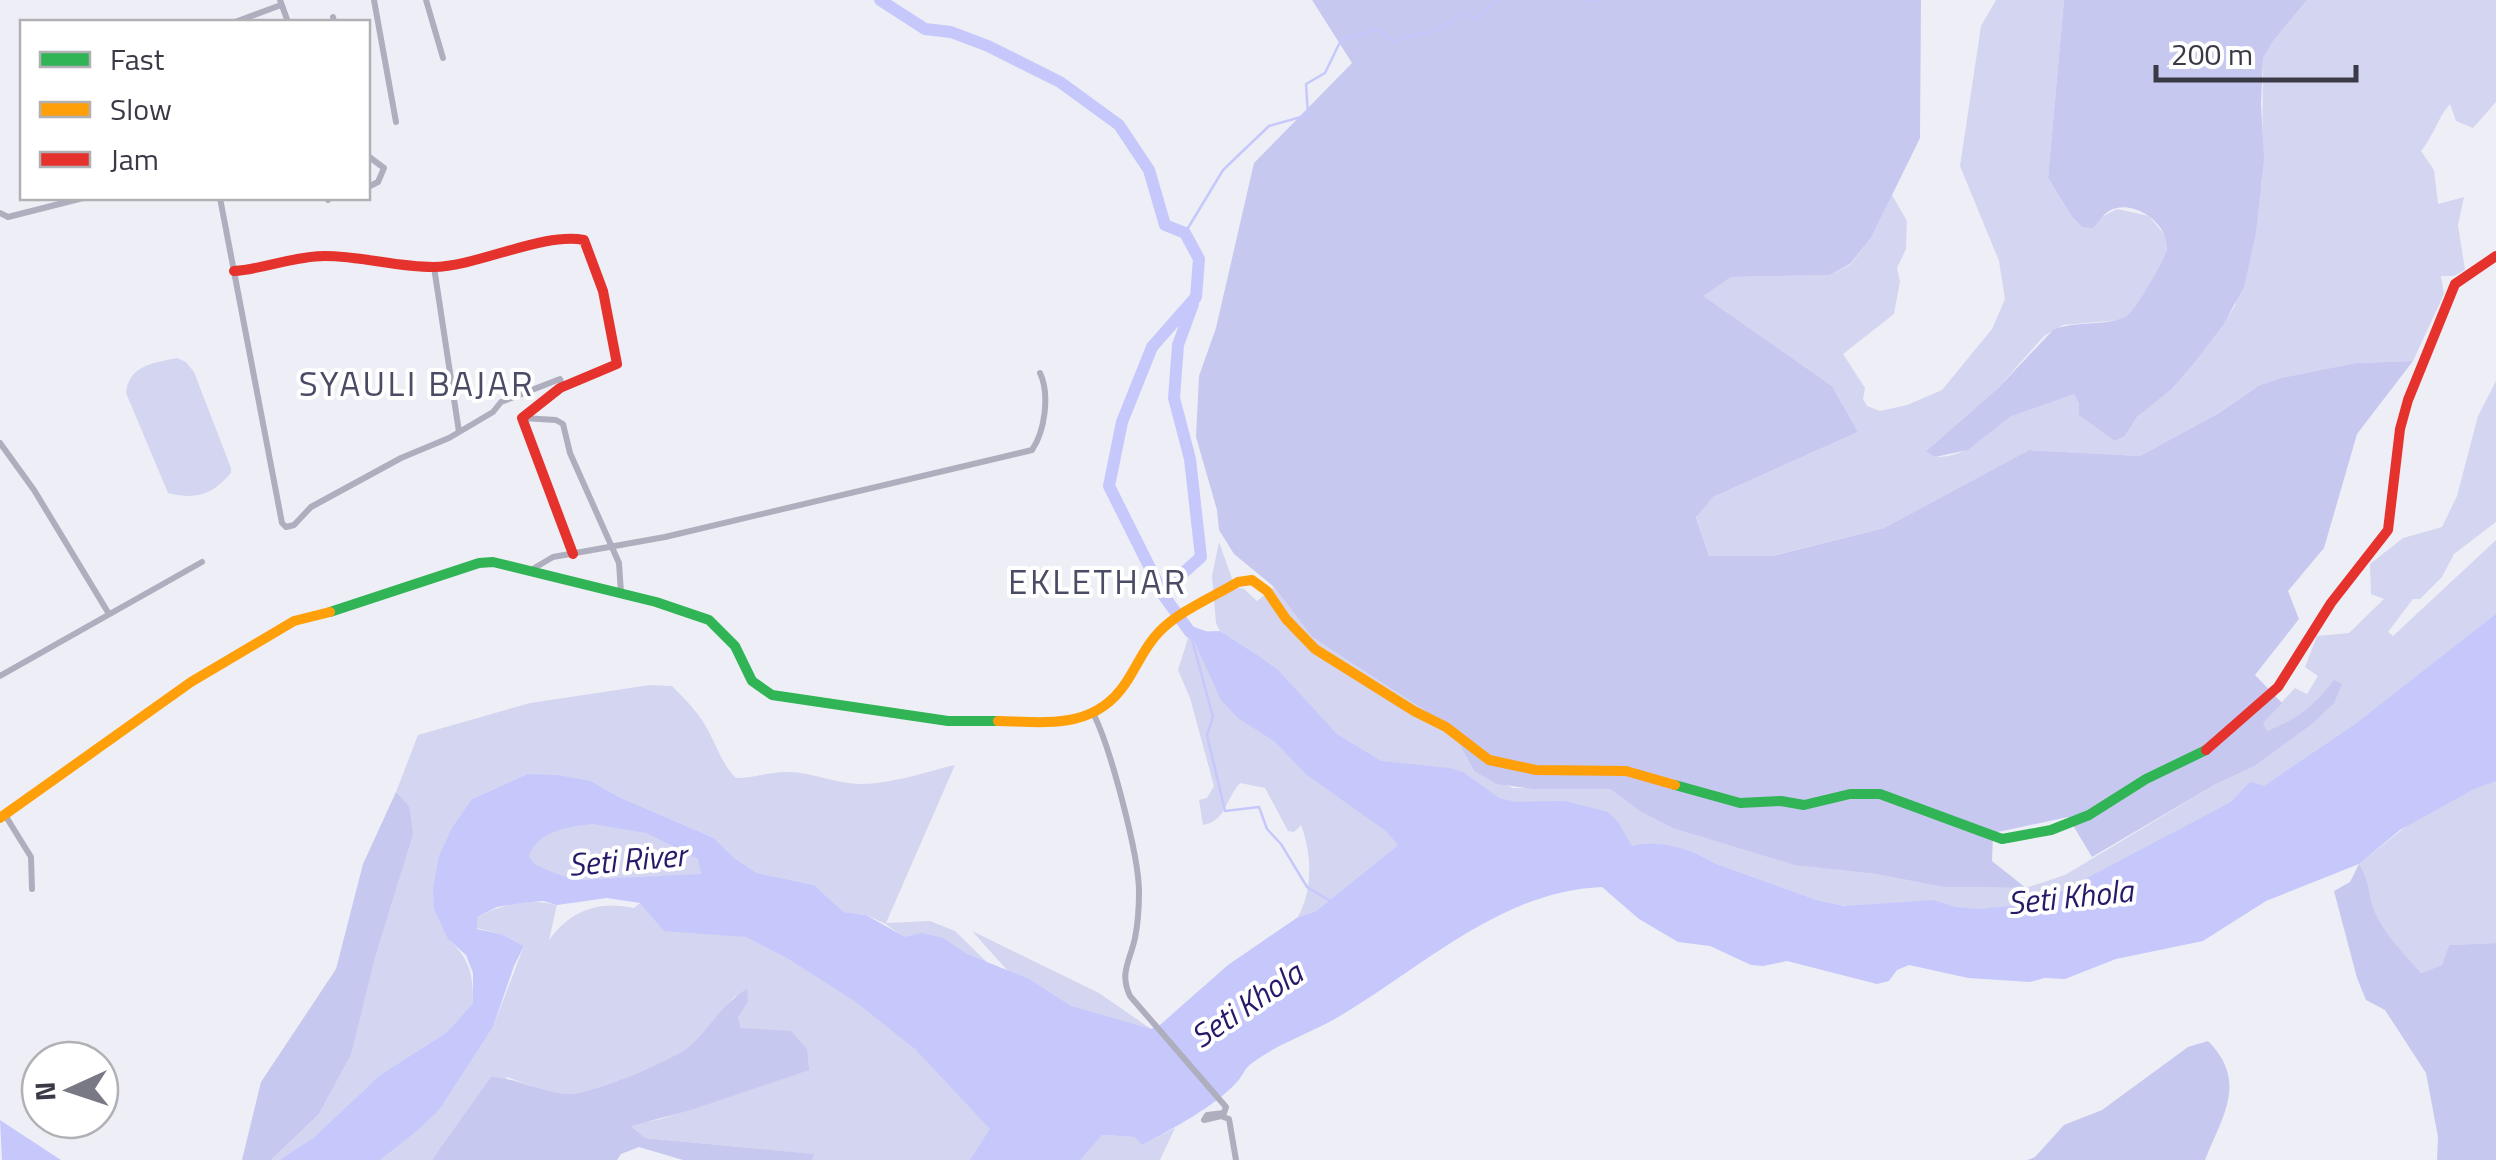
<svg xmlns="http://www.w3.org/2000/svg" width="2496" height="1160" font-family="'Titillium Web',sans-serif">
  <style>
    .green { fill: #d4d5f0 }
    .forest { fill: #c6c8f0 }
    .water { fill: #c6c8fc; fill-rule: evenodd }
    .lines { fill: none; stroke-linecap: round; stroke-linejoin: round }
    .stream { stroke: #c6c8fc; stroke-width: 2.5 }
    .river { stroke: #c6c8fc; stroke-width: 12 }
    .street { stroke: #aeaebe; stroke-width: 6 }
    .fast { stroke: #30b455; stroke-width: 10 }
    .slow { stroke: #ff9f0a; stroke-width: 10 }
    .jam { stroke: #e5322d; stroke-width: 10 }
    .labels { text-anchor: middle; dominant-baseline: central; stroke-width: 8; stroke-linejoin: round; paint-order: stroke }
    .water-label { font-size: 32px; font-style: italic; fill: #271b69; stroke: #fff }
    .quarter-label { font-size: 35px; letter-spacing: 2.5px; fill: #4a4b65; stroke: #fff }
  </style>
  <rect width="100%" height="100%" fill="#eeeff6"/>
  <path class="green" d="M1996,0H2064L2048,178L2072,217L2082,227L2117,209L2149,216L2164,234L2168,244L2162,267L2130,314L2120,320L2063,325L2044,336L1997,389L1927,450L1935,457C1974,457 1984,432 2012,415C2029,406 2056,398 2074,394L2079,404L2115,441L2125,436L2137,417L2172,389L2195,362L2235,306L2262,180L2263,58L2274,40L2307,0H2496V102L2473,128L2456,121L2450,104C2438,117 2433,137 2421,151L2434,170L2438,204L2464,197L2458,225L2465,270L2454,276H2441L2444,294L2413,361L2357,363L2256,387L2215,415L2140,456L2029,450L1884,528L1771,556H1709L1696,516L1713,497L1858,432L1832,386L1702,296L1731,277L1830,275L1850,265L1871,238L1892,195L1907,221L1906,249L1897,268L1900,281L1894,314L1843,354L1865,388L1863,399L1867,406L1880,411L1907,405L1942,390L1992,329L2005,299L1999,261L1960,166L1981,26Z
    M177,358L186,362L194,372L231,468V473C212,495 196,500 168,493L126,393C129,365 153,363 177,358Z
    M2496,381V522L2454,554L2442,577L2420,599H2413L2388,632L2393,636L2496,540V702L2058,905L1979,909L1846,906L1817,900L1714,863C1688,845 1652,843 1622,851L1428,831L1360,751L1337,734L1253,652L1220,631L1216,623L1212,576L1219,542L1235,587L1244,589L1257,601L1274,587L1312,637L1433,716L1459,743L1474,771L1513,788L1610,789L1638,810L1870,873L1943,887L2026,888L2065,875L2216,784L2253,767L2315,705L2290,723L2267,731L2262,723L2295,688L2307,694L2318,676L2305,667L2317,636L2349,633L2384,599L2371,594L2370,564L2403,538L2442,527L2457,496L2478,416Z
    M1190,632L1414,839L1398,845L1316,911L1298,917C1313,889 1312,854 1301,825L1294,832L1288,831L1265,788L1240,783C1225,800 1226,821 1203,825L1199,800L1207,798L1214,786L1190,698L1178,670Z
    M650,685L672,686C685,699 699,713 708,730C717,747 722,764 736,778C755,778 771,771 790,772C814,773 838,784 861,784C892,784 925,772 955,765L886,923L930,921L955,931L997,972L907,940L886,924L866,915L844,912L814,885L757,873L734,858L714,838L619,797L591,781L527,774L472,799L448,939C470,959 473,974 473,1003L447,1032L380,1075L313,1138L279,1160H271L319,1114L351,1055L409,806L396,792L418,735L530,703Z
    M2496,773V943L2449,945L2442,965L2421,973C2405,956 2388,938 2377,916C2368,899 2371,881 2359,864L2429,808Z
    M533,804L646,833L699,859L701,875L462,885Z
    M688,898L842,981L1000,1128L1049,1160H812L813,1154L645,1138L630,1125L661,1119L778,1080L791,1032L741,1029L738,1018L748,1002L735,996C720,1013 705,1034 688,1047C669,1062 588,1096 566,1094C546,1093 526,1084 507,1077L459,1125L432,1160H380L440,1109L493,1027L524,946L501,934L477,928V917C502,904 529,898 557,905L549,940C570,911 598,900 634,908L640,903Z
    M972,931L1099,993L1151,1029L1159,1026L1204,986L1153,1067L1007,970Z
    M1175,1128L1160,1160H1059L1102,1135L1136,1137L1142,1145Z"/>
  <path class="forest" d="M1312,0H1921L1920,138L1871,238L1850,264L1830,275L1731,277L1703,296L1832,386L1858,432L1713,497L1696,517L1709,556H1772L1884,528L2029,450L2140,456L2217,414L2258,386L2282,378L2357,363L2413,361L2357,434L2324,548L2288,591L2299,619L2255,675L2282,703L2263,723L2267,731C2297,720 2315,705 2334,680L2342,684L2334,703L2313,723L2253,767L2216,784L2092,857L2068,817L1993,833L1992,861L2026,888L1943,887L1870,873L1795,865L1673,828L1638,810L1610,789H1534L1497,784L1474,771L1459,743L1433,716L1312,637L1274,587L1234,554L1219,530L1217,510L1196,437L1199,376L1216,328L1254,163L1352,63Z
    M2064,0H2307L2274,40L2263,58L2261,104L2264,159L2256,232L2244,287L2223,325L2195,362L2172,389L2137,417L2125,436L2115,441L2079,415V404L2074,394L2011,416L1968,450L1935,457L1926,451L1997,389L2053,330C2073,320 2116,327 2129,314C2136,308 2168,256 2167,247C2167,222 2132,198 2109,211C2103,214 2098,223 2093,228L2082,227L2072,217L2048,178Z
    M396,792L409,806L413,834L375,957L351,1055L319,1114L271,1160H242L261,1082L336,969L363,864Z
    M2359,864C2371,881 2368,899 2377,916C2388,938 2405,955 2421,973L2442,965L2449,945L2496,943V1160H2437L2438,1137L2426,1073L2385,1010L2366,1000L2357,978L2334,891L2350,882Z
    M747,989L748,1002L738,1018L741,1028L791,1031L807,1049L809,1070L691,1110L631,1126L645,1138L814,1154L812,1160H683L639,1147L621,1154L617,1160H432L491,1077C517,1078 540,1092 566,1094C588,1096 668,1062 687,1048C709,1031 722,1003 747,989Z
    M2208,1041C2248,1081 2223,1115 2205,1160H2027L2035,1157L2064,1125L2102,1110L2188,1047Z"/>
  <path class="water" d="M2496,614V781L2474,789L2400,830L2359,864L2266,901L2203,941L2116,959L2065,979L2045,978L2030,982L1968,978L1909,965L1897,970L1889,981L1877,984L1787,961L1763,966L1751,965L1710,946L1678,942L1639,919L1602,887C1503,891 1426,964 1345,1013C1315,1032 1279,1042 1251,1064C1244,1069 1243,1076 1237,1082C1214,1107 1172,1129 1142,1145L1135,1137L1102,1135L1080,1160H970L990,1129L915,1049L856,1002L787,958L746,937L664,931L640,903L607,898L557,905L543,901L521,903L497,907L477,917V929L501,934L524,946L514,966L493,1027L440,1109L419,1129L380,1160H279L313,1138L380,1075L447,1032L473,1003V973L466,955L448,939L434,909L433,889L439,856L452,828L472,799L527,774L557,775L591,781L619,797L714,838L734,858L757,873L814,885L844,912L866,915L905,937L922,933L943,938L967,954L1029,979L1071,1006L1151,1029L1159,1026L1228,965L1298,917L1316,911L1398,845L1386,831L1307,775L1274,741L1238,718L1221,700L1190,632L1220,631L1253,652L1278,670L1337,734L1381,761L1449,768L1463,772L1499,798L1516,802L1565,801L1608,812L1618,822L1632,846C1656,839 1694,849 1714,863L1817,900L1845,906L1933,900L1955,907L1979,909L2030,904L2053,896L2231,802L2250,782L2264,786L2354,725ZM593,824L646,833L698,859L701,874L576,880L554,873L534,864L529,856C537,831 570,826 593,824Z
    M0,1120L61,1160H2Z"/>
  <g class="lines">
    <path class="stream" d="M1584,0H1597
      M1185,233L1223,170L1269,126L1308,115L1306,84L1325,73L1341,40L1377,29L1392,41L1437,30L1466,12L1475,19L1499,0
      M1190,632L1213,717L1207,735L1225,811L1259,807L1267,829L1281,844L1307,887L1330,901"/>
    <path class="river" d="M880,0L925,29L951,32L988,46L1060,82L1119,125L1149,170L1165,225L1185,233L1199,259L1196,297L1152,347L1122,422L1109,486L1164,596L1190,632L1204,637
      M1162,592L1201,557L1190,459L1174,398L1178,345L1193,304"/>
    <path class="street" d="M280,0L288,22
      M374,0L396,122
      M426,0L443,58
      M333,17L334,22
      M235,22L281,5
      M368,156L384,168L378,182L368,187
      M220,198L282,523L286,527L294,525L311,507L401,458L449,438L493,412L501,402L560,379L563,388
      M327,198L328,200
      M0,213L8,217L83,198
      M434,267L459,432
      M523,418L556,420L563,424L570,453L619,563L621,593
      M0,443L34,490L109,614
      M531,570L553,557L665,537L1032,450C1045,431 1050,394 1040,373
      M0,676L202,562
      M1093,713C1110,746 1139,855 1139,892C1139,907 1138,923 1135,938C1130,961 1119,973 1130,996L1226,1107L1224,1113L1207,1115L1204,1120L1221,1116L1229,1119L1236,1160
      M5,815L31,857L32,889"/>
    <path class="fast" d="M330,612L479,563L493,562L656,602L709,620L735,646L752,681L772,695L948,721H998
      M1675,785L1740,803L1781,801L1804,805L1850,794H1880L2002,839L2051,830L2089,815L2146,779L2206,750"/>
    <path class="slow" d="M998,721C1046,722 1094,730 1125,684C1137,667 1144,647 1159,632C1179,611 1213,597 1238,582L1252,580L1267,591L1286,619L1315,649L1414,711L1446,727L1489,760L1536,770L1626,771L1675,785
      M0,818L191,682L294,621L330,612"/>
    <path class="jam" d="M234,271C265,269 293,256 325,256C361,256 397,267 433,267C480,266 542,232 584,240L603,291L617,364L560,388L522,418L573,554
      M2206,750L2278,687L2331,603L2388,530L2400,429L2408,400L2455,284L2496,256"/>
  </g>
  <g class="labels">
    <g class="water-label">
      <text transform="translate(627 859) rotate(-5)">Seti River</text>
      <text transform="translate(2070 896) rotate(-6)">Seti Khola</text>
      <text transform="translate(1246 1004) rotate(-34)">Seti Khola</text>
    </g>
    <g class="quarter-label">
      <text x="417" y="383">SYAULI BAJAR</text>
      <text x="1098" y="581">EKLETHAR</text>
    </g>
  </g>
  <rect x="20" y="20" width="350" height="180" fill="#ffffff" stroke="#b0b0b5" stroke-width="2.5"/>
  <rect x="40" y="52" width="50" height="15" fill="#30b455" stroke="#b0b0b5" stroke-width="2.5"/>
  <text x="110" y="70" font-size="30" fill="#393a46">Fast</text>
  <rect x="40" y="102" width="50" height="15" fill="#ff9f0a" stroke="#b0b0b5" stroke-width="2.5"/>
  <text x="110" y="120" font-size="30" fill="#393a46">Slow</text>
  <rect x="40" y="152" width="50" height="15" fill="#e5322d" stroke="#b0b0b5" stroke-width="2.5"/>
  <text x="110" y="170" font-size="30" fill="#393a46">Jam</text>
  <g transform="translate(70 1090) rotate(267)"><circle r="48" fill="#ffffff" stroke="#b0b0b5" stroke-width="2.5"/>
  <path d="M0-8L18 38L0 25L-18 38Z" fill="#787984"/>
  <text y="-15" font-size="28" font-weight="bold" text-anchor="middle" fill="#393a46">N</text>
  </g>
  <path d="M2156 65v15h200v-15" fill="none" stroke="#393a46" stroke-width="5"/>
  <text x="2171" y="65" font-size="30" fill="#393a46" stroke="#ffffff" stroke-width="8" paint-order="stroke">200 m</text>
</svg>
